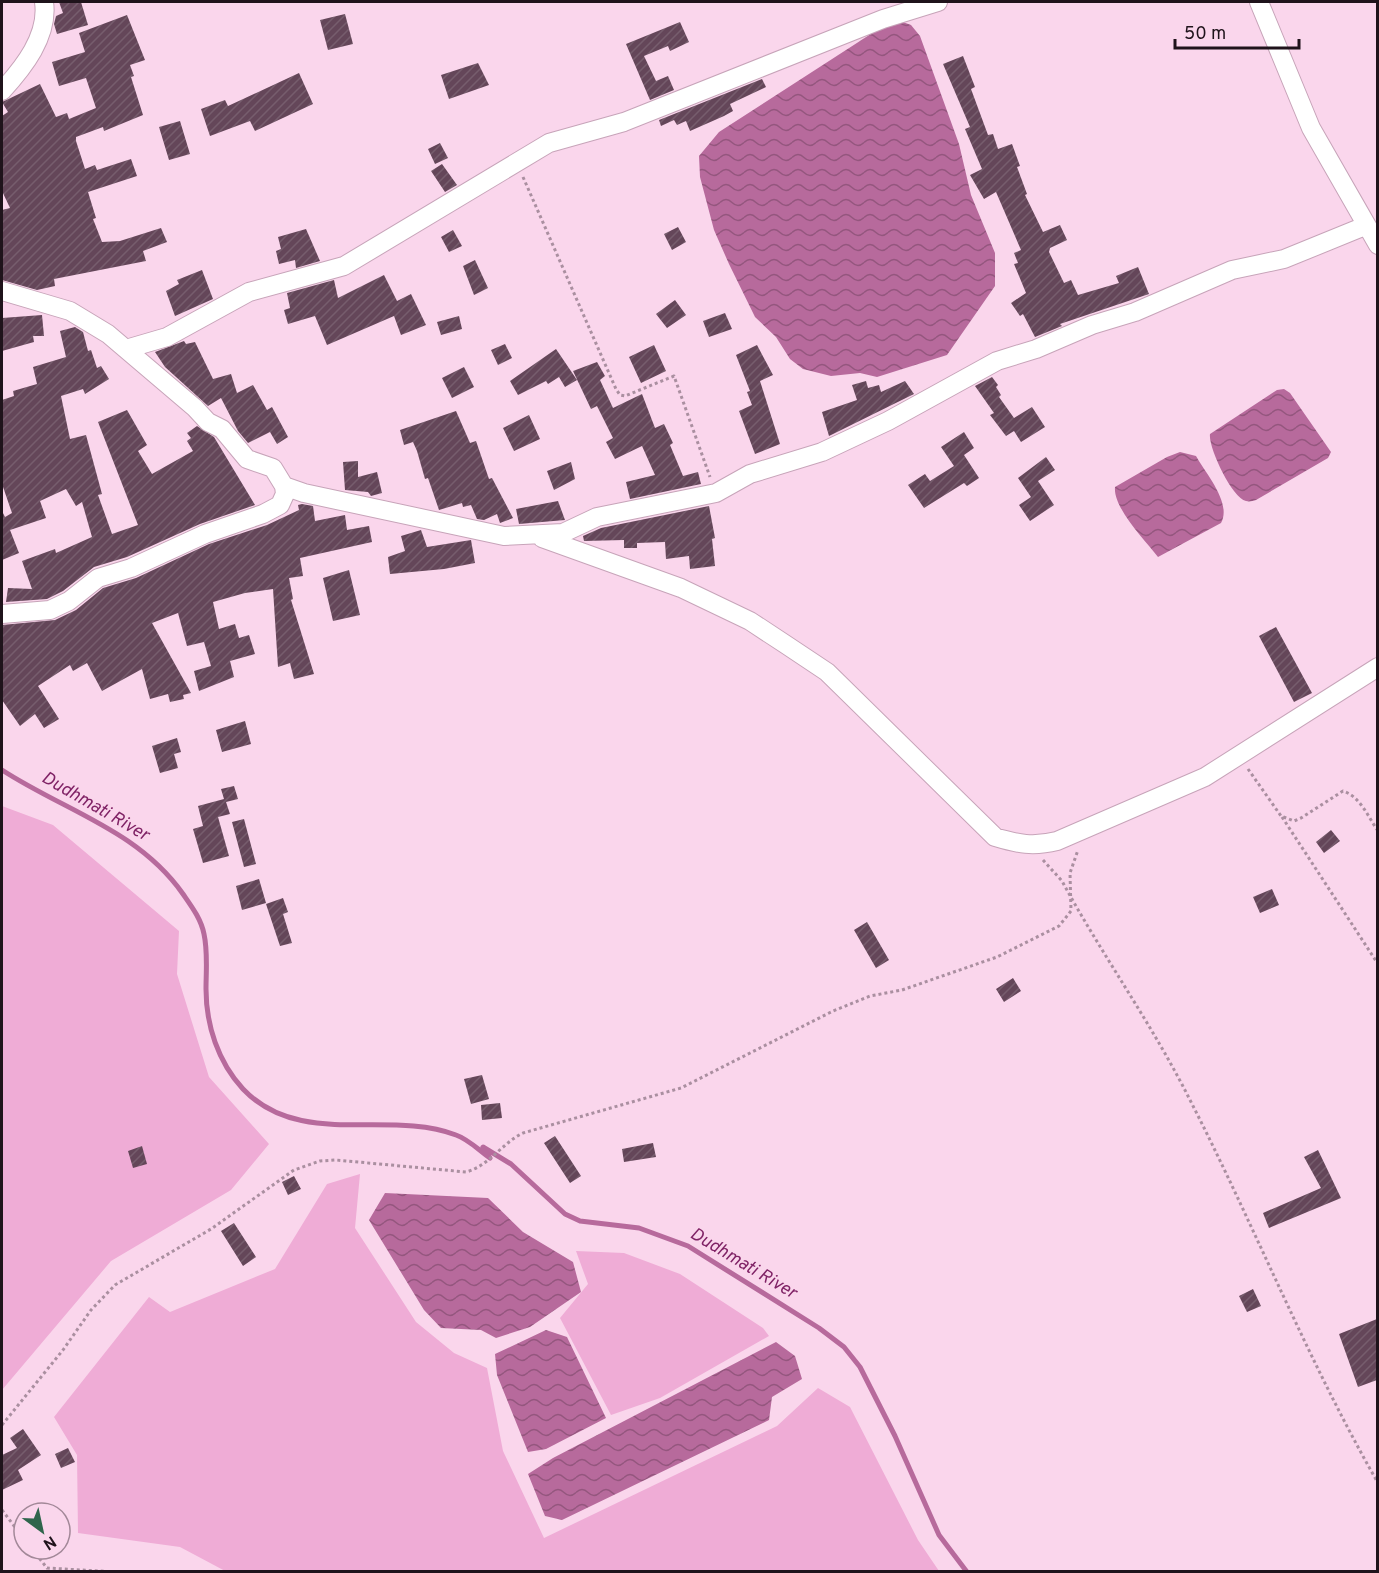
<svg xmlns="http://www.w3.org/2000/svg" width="1379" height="1573" font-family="Overpass,sans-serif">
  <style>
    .grass { fill: #efacd6 }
    .water { fill: url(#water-waves) }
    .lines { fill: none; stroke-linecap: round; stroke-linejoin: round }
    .stream { stroke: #b76a9c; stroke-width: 5 }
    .building { fill: url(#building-hatch) }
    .minor-casing { stroke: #c7a4b9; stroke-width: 20 }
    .path { stroke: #aa8fa0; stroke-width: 3; stroke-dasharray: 3 3; stroke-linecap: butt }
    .minor { stroke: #fff; stroke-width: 18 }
    .labels { text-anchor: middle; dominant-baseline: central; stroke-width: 6; stroke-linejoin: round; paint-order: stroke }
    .water-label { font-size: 18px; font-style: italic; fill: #802366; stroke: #fad6ec }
  </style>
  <defs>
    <pattern id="water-waves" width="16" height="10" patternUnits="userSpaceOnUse" patternTransform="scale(1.5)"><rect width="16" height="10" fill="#b76a9c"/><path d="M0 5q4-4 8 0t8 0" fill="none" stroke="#94567e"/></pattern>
    <pattern id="building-hatch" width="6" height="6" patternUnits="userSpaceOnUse" patternTransform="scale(1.5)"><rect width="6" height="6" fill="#644659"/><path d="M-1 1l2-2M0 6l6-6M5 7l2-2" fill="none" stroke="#765d6d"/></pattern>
  </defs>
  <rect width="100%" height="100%" fill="#fad6ec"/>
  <path class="grass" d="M2,806L53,825L179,931L177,974L209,1077L269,1144L231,1190L111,1261L2,1390Z
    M360,1174L355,1228L416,1322L454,1353L487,1368L503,1451L544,1538L777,1426L818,1388L850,1407L918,1540L939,1571L227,1572L180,1547L78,1533L77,1455L54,1417L149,1297L170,1312L275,1269L327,1184Z
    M576,1251L624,1253L680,1274L763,1328L769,1336L660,1398L611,1415L560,1318L588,1284Z"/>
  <path class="water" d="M900,21L911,25L920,36L959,144L971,195L995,253V286L947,355L877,377L860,373L831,376L803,369L790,359L776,337L755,317L729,264L714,230L700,177L699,156L719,132L877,30Z
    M1284,389L1290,393L1331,452L1328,458L1256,500C1253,501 1249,502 1246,501C1232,498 1208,447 1210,434L1277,390Z
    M1180,452L1196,456C1206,474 1232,503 1221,523L1158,557C1145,540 1113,508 1115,487L1167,457Z
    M385,1193L488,1198L523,1232L573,1262L581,1292L530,1327L496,1338L481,1330L441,1328L424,1310L369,1220Z
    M546,1330L567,1337L606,1418L546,1449L528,1452L497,1375L495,1354Z
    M776,1342L795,1356L802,1379L772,1397L769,1420L562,1520L545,1516L528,1474L553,1458Z"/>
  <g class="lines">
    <path class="stream" d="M2,770C65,811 138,830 183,894C192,907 201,919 204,934C208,952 206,971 206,989C206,1025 218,1062 243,1089C300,1149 388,1109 456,1135C468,1139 480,1151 490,1158L483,1147L511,1164L565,1214L580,1221L639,1228L688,1246L819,1328L844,1347L860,1367L895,1436L939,1535L967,1572"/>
  </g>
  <path class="building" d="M59,2H81L88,25L57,34L54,24L56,16L63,13Z
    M345,14L353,44L328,50L320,20Z
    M127,15L145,60L130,65L134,76L131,77L143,115L104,131L103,127L76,137V141L85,169L95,165L97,170L131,159L137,176L88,192L96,218L93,219L102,242L120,241L161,228L167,242L143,251L146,261L54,279L55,286L37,290L2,280V210L10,208L2,191V116L8,112L2,102L40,84L56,117L67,113L69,119L96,108L86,78L59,86L52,62L85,52L79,33Z
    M680,22L689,42L670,51L668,46L644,56L656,81L668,76L674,90L650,100L626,44Z
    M963,56L975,87L971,89L988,135L993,134L998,149L1012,144L1020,166L1017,167L1027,194L1025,195L1043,232L1060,225L1067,240L1050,248L1049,252L1064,283L1071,280L1078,295L1119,283L1116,276L1138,267L1149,294L1060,324L1062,326L1035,337L1023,314L1020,316L1011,303L1026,293L1014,264L1018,263L1014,253L1021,250L996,192L984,199L970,175L982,169L965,129L970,127L943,64Z
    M478,63L489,85L449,99L441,75Z
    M299,73L313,104L255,131L250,121L210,136L201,109L225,100L228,106Z
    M762,79L766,87L730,104L733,111L724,116L690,131L686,121L677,125L674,120L661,126L659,120Z
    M180,121L190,154L169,160L159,127Z
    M440,143L448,158L435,164L428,149Z
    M442,164L457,185L445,192L431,171Z
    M678,227L686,242L672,250L664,234Z
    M306,229L320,261L296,268L295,260L279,264L276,251L281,249L278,237Z
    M453,230L462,246L449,252L441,237Z
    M475,260L488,288L474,295L463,266Z
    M202,270L213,299L175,316L166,291L179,284L177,280Z
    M384,275L397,301L411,294L426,325L401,335L394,316L327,345L315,316L288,324L284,310L290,308L287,293L334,280L338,298Z
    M675,300L686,315L667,328L656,314Z
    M725,313L732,329L709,337L703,321Z
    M42,315L44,336H33L34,342L2,351V318Z
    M459,316L462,329L441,335L437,322Z
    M75,327L83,332L88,351L91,350L97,368L101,366L109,379L85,394L83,389L61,396L70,439L86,435L102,494L98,495L112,534L138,525L98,422L127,410L147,445L138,451L152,474L193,451L187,441L191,438L187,433L197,426L214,437L255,505L200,524L127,557L94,567L63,591L47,599L6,602L8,588L32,589L22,561L55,549L56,553L92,537L82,502L76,506L66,489L40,501L46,518L10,530L19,553L2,560V511L5,517L12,513L2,484V400L14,396L13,391L37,384L33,367L66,357L60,331Z
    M184,341L186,344L195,342L213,379L231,374L237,393L253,385L267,410L272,407L288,437L277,444L270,432L248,443L238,431L221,398L208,406L165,367L155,352Z
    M505,344L512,358L498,365L491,350Z
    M654,345L666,371L641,383L629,357Z
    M757,345L773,375L760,381L780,444L755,454L739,411L752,405L747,392L750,391L736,355Z
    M556,349L577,380L565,387L559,377L548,384L546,381L518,395L510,381Z
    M597,362L605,376L600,380L613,408L642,394L655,428L664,424L673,443L670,445L683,476L698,472L701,484L630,499L626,482L655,475L642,446L615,459L606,442L613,438L597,406L591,409L573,371Z
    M464,367L474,387L452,398L442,378Z
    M992,377L998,385L996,387L1001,395L999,397L1014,418L1032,407L1045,427L1021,442L1014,431L1006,436L990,415L994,413L975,386Z
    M866,381L868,388L879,385L881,392L905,381L914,394L829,436L822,412L857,400L852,385Z
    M456,411L470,443L476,441L489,479L492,478L513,518L500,523L497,514L484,520L477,519L471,505L463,507L462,503L439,510L428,478L425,479L417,451L413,442L404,445L400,430Z
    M529,415L540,439L514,451L503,428Z
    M964,432L974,448L964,455L979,478L967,486L964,483L924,508L908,485L925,474L930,481L954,466L941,447Z
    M1046,457L1055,470L1038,481L1054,505L1030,521L1019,505L1031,497L1018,478Z
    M358,461V477L377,472L382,493L371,496L368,492L345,490L343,462Z
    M571,462L575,479L554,490L547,471Z
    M558,501L565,520L519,524L516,509Z
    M302,504L313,506L315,521L345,515L347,530L369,526L372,542L300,558L303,576L289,578L293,599L291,600L314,674L294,679L290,663L278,667L273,589L245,593L213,602L219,629L235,624L239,638L249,635L255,654L230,661L234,677L199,691L194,671L211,666L204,642L187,646L178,613L152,623L191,693L183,695L184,699L170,702L168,694L150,699L142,669L102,691L87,663L73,671L70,665L38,686L59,719L44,728L35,714L20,726L2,700V625L55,620L76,610L103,588L136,578L209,544L267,525L299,510L298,505Z
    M709,506L715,538L712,539L715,566L690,569L689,556L666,559L665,542L637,543V548H624V540L584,541L583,536L601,528Z
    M421,530L427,547L471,540L475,563L444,569L390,574L388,557L405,551L401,536Z
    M349,570L360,615L333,621L323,578Z
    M1276,627L1312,693L1294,702L1259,636Z
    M245,721L251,744L222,752L216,730Z
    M177,738L181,752L174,754L178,768L160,773L152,746Z
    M234,786L238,799L226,802L230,814L218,817L229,856L203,863L193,829L203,826L198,806L224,799L221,789Z
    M244,819L256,864L244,867L232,822Z
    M1331,830L1340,841L1324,853L1316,842Z
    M259,879L266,903L242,910L236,886Z
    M1272,889L1279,905L1260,913L1253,897Z
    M283,898L288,912L283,914L292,943L280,946L266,904Z
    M867,922L889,960L876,968L854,930Z
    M1013,978L1021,991L1004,1002L996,989Z
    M482,1075L489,1099L471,1104L464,1079Z
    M500,1103L502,1118L482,1120L481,1105Z
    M555,1136L581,1176L570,1183L544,1143Z
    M653,1143L656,1157L624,1162L622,1149Z
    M142,1146L147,1164L133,1168L128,1151Z
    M1318,1150L1341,1198L1269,1228L1263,1213L1321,1188L1304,1157Z
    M294,1176L301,1189L288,1195L282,1182Z
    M234,1223L256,1257L243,1266L221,1231Z
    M1253,1289L1261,1306L1247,1312L1239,1296Z
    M1377,1319V1380L1358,1387L1339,1334Z
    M23,1429L41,1455L18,1470L23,1480L2,1490V1455L17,1448L10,1438Z
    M68,1448L75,1462L61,1468L55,1454Z"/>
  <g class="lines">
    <defs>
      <path id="minor" d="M1259,2L1311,128L1378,245
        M2,91C23,68 49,36 44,2
        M2,291L70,311L108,334L195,408L208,422L222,429L247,459L273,468L284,486L304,493L504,536L563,533L597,517L716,493L750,474L822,452L888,421L997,361L1036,349L1092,325L1135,312L1232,270L1284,259L1365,226
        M126,349L167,337L249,292L344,266L549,143L624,122L883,19L938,2
        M542,538L681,588L750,621L785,644L827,672L995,837C1018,844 1033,847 1057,841L1205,777L1378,667
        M2,614L50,610L69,601L98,578L131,568L205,534L263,514L280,505L285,494L284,486"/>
    </defs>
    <use href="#minor" class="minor-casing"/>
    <path class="path" d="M523,177L616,389L620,395L625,396L674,376L710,477
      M1248,769L1281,816L1294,821L1301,818L1343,791C1361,797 1368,817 1378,831
      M1282,817L1378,964
      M1043,860L1062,881C1102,955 1152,1024 1190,1100C1255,1227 1307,1359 1378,1483
      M2,1425L63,1350L91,1310L115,1285L211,1229L294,1170L320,1161L336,1160L466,1172C489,1166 502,1143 523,1133L681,1088L833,1011L870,996L902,990L997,957L1059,926L1071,911L1070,873L1078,850
      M2,1510L24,1539
      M32,1549L47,1568L116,1572"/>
    <use href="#minor" class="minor"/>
  </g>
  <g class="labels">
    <g class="water-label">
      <text transform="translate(95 807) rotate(30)">Dudhmati River</text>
      <text transform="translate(743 1264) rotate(31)">Dudhmati River</text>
    </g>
  </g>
  <rect width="1379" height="1573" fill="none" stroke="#1f131b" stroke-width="6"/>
  <g transform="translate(42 1531) rotate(147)"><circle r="28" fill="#fad6ec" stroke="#a28898" stroke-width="1.5"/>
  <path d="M0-4.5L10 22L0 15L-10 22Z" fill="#2f654c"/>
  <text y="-9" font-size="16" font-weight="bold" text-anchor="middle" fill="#1f131b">N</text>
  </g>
  <path d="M1175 39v9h124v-9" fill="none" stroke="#1f131b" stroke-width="3"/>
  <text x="1184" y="39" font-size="18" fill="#1f131b" stroke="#fad6ec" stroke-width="4.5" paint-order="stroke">50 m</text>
</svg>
